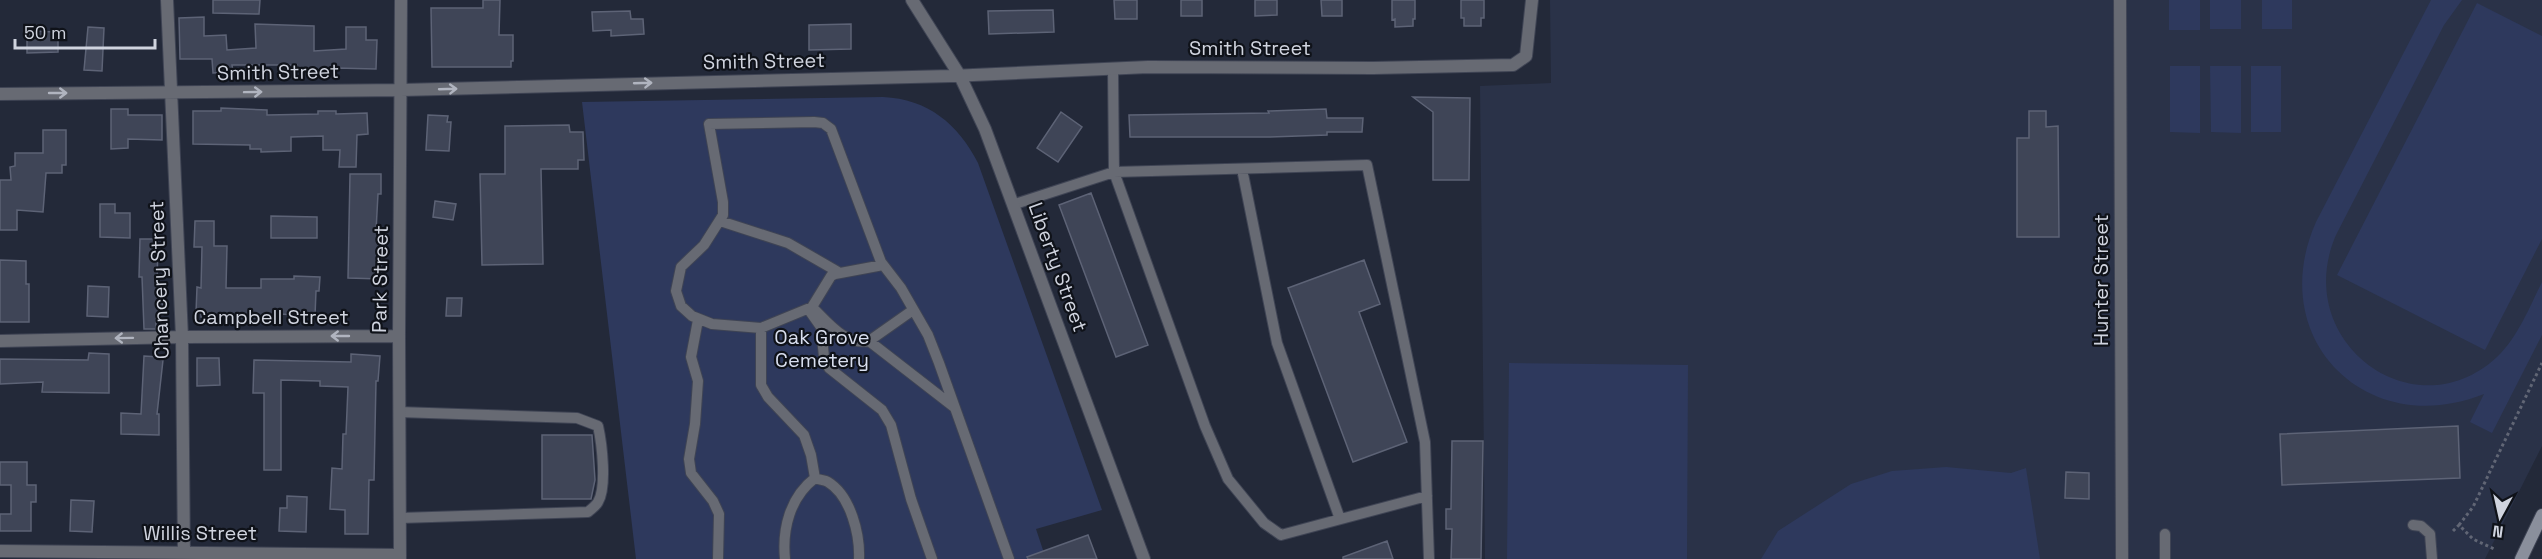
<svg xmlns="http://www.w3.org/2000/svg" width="2542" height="559" font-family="'Space Grotesk',sans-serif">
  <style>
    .built { fill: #2a3248 }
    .green { fill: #2e395d }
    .building { fill: #3f4557; stroke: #5d6376; stroke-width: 1.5 }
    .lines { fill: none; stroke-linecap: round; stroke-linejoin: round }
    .lane-casing { stroke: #3f4454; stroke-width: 12 }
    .street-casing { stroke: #3f4454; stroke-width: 14 }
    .secondary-casing { stroke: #3f4454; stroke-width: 14 }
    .path { stroke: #616675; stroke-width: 3; stroke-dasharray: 3 3; stroke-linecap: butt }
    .lane { stroke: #676a73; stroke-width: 10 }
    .street { stroke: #676a73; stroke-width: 12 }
    .secondary { stroke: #8a8f9c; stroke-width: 12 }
    .oneway { stroke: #b0b4bf }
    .labels { text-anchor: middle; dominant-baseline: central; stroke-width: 4.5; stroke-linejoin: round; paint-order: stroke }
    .street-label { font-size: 20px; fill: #d0d4df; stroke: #0f1219 }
    .park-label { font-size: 20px; fill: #d9dfef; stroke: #0f1219 }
  </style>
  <rect width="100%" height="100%" fill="#232939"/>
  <path class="built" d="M1550,0H2542V446L2485,559H1485L1480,86L1551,83Z"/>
  <path class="green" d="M2169,0H2200V30H2169Z
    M2210,0H2241V29H2210Z
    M2262,0H2292V29H2262Z
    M2431,0H2462L2444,25L2336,235C2290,341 2414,434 2497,357C2518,337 2529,308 2542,282V335L2492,433L2470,422L2484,394C2367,441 2264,339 2316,222Z
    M2477,3L2542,36V239L2485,350L2337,275Z
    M2170,66H2200V133L2170,132Z
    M2210,66H2241V133L2211,132Z
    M2251,66H2281V132H2251Z
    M883,97C928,99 958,124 978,163L1102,510L1036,529L1046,559H636L582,102Z
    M1509,363L1688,365L1687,559H1507Z
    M1946,467L2011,473L2026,468L2040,559H1761L1778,531L1851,484L1892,471Z"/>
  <path class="building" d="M213,0H260L259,14L213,13Z
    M483,0H500L499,35H513V61H511V67H432L431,8H483Z
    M1114,0H1137V19H1115Z
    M1181,0H1202V16H1181Z
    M1255,0H1277V15L1255,16Z
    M1321,0H1342V16H1322Z
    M1392,0H1415V19H1413V26L1395,27V19L1392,20Z
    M1461,0H1484V18H1481V26H1464V18H1461Z
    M1053,10L1054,32L989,34L988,11Z
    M630,11L631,19H643L644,34L611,36V30L593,31L592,12Z
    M204,17V36L226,35L227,50L256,48L255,24L314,26V51L346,49V27H366V40H377L376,69L336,68V70L316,71V68L297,69V65H232L233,72L213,73L212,59H180L179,18Z
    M851,24V49L809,50V25Z
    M88,27L104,28L102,71L84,70Z
    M27,31L58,32V52L27,53Z
    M1413,97L1470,98L1469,180H1433V112Z
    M221,108L267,110V115L318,114V111H336V114L367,113L368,134L357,135L356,167H339L340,150H323V136L291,137V151L261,152V149H250V145L193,144V111H221Z
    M111,109H128V115H162V140L128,139V148L111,149Z
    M1326,109L1327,118H1363L1362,132H1327V135L1269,137H1130L1129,115L1269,113L1268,111Z
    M2029,111H2046V127L2058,126L2059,237H2017V138H2029Z
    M1061,112L1082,127L1058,162L1037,148Z
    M428,115L448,116L447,122H451L449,151L426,150Z
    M569,125L570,132H583L584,160H578V169H541L543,264L482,265L480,174H505V126Z
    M43,130H66V165H62V173H46L43,212L17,210V230H0V180H11L10,167L15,166V153H43Z
    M350,174H381V194H378L376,231H380L381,279L348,278Z
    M1091,193L1148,345L1116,357L1059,205Z
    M435,201L456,204L453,220L433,217Z
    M100,204H115V213H130V238L100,237Z
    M271,216L317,217V238H271Z
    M195,221H214V246H227L226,288H261V279H294V276L320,277L319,291H316L315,316L279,314V318L201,317V313H196L197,287L201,288L202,247H194Z
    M140,239H158L157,287H162L163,315H156V329H144L142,277H139Z
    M0,260L26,261V284H29V322H0Z
    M1364,260L1380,304L1359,312L1407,442L1353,462L1288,288Z
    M88,286L109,287L108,317L87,316Z
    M447,298H462L461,316H446Z
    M89,353L109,354V393L42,392L43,382L0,384V359L88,360Z
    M351,354L380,356L378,381H376L374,480H369L368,534H345V510L330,509L332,468L342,469L343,434H346L348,387L320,386V381L281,380V470H264V393H253L254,360L351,362Z
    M144,356L159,357V359L163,360L157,414H159V435L121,434V413L141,414Z
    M197,358H219L220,385L197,386Z
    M2458,426L2460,478L2282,485L2280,434Z
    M542,435H592L595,480L591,499H542Z
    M1452,441H1483L1481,559H1451L1452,529H1446V509H1451Z
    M0,462H27V485H36V502H31V531H0V514H11V485H0Z
    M2066,472L2089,473V499L2065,498Z
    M287,496L307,497L306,532L279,531L280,508H287Z
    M71,500L94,501L92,532L70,531Z
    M1088,535L1097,559H1028L1027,557Z
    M1387,541L1393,559H1343V557Z"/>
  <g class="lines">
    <defs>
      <path id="lane" d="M1113,69L1114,172L1367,165L1425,442L1429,559
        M1242,169L1277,343L1340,519
        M1015,204L1114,172L1205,426L1228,479L1264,523L1281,535L1427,496
        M720,221L788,243L840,273
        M883,265L835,274L831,276L812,307L761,328L712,324L692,316L681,306L676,291L681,267L704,245L723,215V202L709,124L814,122L823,123L831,129L881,262L901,288L928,335L939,363L1009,559
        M809,310L821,327L824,357L829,368L882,410L891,425L911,499L932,559
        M815,310C830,325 846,345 869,341L954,407
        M698,320L691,357L698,381L695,424L689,459L691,473L713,501L719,514L718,559
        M761,328V385L768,397L804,435L811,455L815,478
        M869,341L913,310
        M399,412L577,418L598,426C602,444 607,487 598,502C596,506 591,509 588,512L400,518
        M2413,525L2421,526L2430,534L2432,559
        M2165,534V559
        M785,559C782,529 790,497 815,478C819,480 825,480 828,482C851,496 860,535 859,559"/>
      <path id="street" d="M167,0L182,337L184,559
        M912,0L960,76L985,129L1144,559
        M2120,0L2122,559
        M0,94L401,90L951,76L1148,67L1373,68L1513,65L1526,56L1532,0
        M0,341L182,337L399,336
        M0,551L400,555
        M400,559L399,336L401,0"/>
      <path id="secondary" d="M2521,559L2542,515"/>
    </defs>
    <use href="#lane" class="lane-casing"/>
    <use href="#street" class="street-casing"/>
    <use href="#secondary" class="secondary-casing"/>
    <path class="path" d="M2459,525L2473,507L2542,363
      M2453,531L2459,525L2473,539L2494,549"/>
    <use href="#lane" class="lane"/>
    <use href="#street" class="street"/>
    <use href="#secondary" class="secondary"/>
  </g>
  <defs><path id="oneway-shaft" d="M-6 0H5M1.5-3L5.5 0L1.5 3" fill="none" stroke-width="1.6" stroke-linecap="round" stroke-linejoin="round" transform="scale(1.5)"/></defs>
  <g class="oneway">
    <use href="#oneway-shaft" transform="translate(643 83) rotate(-2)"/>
    <use href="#oneway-shaft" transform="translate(448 89) rotate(-2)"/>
    <use href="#oneway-shaft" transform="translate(253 92) rotate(-1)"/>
    <use href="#oneway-shaft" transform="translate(58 93)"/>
    <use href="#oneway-shaft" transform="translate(340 336) rotate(180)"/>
    <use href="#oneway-shaft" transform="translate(124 338) rotate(179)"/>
  </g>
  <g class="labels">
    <g class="street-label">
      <text x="1250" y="48">Smith Street</text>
      <text transform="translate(764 61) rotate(-1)">Smith Street</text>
      <text transform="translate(278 72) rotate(-1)">Smith Street</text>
      <text transform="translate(1058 267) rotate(70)">Liberty Street</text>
      <text transform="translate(380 279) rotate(-89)">Park Street</text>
      <text transform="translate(159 280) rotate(-92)">Chancery Street</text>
      <text transform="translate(2101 280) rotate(-90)">Hunter Street</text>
      <text x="271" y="317">Campbell Street</text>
      <text x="200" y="533">Willis Street</text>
    </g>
    <g class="park-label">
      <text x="822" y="337">Oak Grove<tspan x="822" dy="23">Cemetery</tspan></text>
    </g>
  </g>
  <g transform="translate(2500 517) rotate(188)" stroke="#0f1219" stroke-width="4.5" paint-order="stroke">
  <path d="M0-4.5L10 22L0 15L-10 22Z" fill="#d0d4df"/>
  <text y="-9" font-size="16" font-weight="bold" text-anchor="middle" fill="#d0d4df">N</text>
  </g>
  <path d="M15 39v9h140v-9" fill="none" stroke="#d0d4df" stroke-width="3"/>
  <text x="24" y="39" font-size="18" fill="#d0d4df" stroke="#0f1219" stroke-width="4.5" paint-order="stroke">50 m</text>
</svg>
